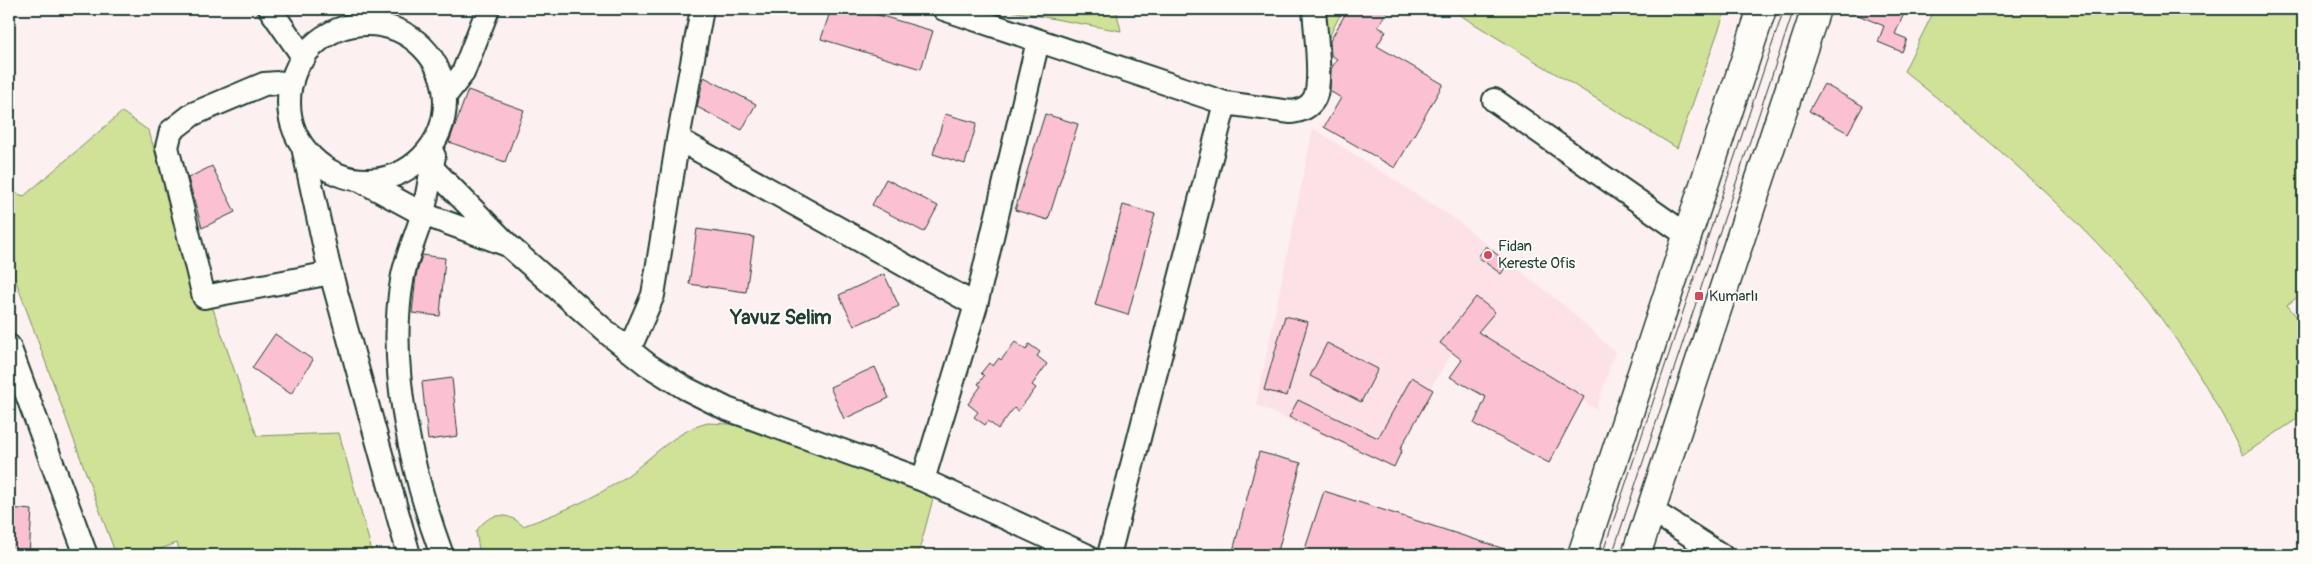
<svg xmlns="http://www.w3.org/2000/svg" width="2312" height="564" font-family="Pangolin,sans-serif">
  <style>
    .built { fill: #fce2e7 }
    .green { fill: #cfe297; stroke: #779066 }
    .building { fill: #fbc1d3; stroke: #1f3d34 }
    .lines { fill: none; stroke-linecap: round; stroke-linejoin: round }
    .minor-casing { stroke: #1f3d34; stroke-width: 26 }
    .highway-casing { stroke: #1f3d34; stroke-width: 31 }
    .path { stroke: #1f3d34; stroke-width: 3; stroke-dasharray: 5 4; stroke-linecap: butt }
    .minor { stroke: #fdfcf7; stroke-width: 22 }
    .highway { stroke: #fdfcf7; stroke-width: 28 }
    .tram { stroke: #1f3d34; stroke-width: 1 }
    .poi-dot { fill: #d1495b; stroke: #fdfcf7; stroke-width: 2 }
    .labels { text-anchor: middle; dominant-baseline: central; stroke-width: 4; stroke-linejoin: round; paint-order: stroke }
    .poi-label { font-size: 15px; fill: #1f3d34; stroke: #fdfcf7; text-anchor: start }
    .district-label { font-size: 20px; font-weight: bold; fill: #1f3d34; stroke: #fdfcf7 }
  </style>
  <rect width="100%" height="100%" fill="#fdf0f0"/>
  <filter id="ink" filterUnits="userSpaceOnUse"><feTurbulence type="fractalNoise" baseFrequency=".02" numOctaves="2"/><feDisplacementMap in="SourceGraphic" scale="10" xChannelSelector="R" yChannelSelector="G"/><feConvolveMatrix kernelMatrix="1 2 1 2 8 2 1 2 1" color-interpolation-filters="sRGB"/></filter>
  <g filter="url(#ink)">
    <path class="built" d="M1313,128L1454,218L1565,306L1615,352L1596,409L1465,332L1384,463L1256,405Z"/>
    <path class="green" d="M1000,9H1116L1121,31Z
      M1324,9H1343L1328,39Z
      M1450,9H1726L1677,148Z
      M1935,9H2303V293L2287,305L2303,325V415L2243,455C2216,400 2185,348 2147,300C2077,213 1990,141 1904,71Z
      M122,112L149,131L192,287L211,303L257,436L339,433L373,555H181L177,543L144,555H116L9,262V191L24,196Z
      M708,423L730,424L741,427L934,495L918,555H480L476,532C487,513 507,510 523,526C557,514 591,500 621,480C650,461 673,431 708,423Z"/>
    <path class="building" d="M831,9H858L933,31L921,69L821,39Z
      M1348,9H1388L1378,27L1386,31L1377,46L1443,84L1395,168L1324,127L1341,98L1330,91L1331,69L1337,59L1331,55L1330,41Z
      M1844,9H1906L1895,34L1907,39L1902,52L1878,42L1884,26Z
      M704,77L756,104L742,130L697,107Z
      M1824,84L1863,106L1848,133L1809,111Z
      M468,90L524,110L505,162L449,142Z
      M945,114L977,123L965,164L933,154Z
      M1045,114L1078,124L1048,220L1015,210Z
      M212,166L235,212L202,228L188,178Z
      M886,179L938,206L924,232L872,205Z
      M1123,205L1155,214L1128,315L1095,305Z
      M697,229L754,237L746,292L689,284Z
      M1486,246L1508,263L1501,274L1478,257Z
      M422,255L445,258L440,316L412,313L416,276Z
      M884,274L899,306L854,326L839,295Z
      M1476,297L1495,312L1478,332L1584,397L1549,463L1474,424L1486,397L1450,377L1462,360L1440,343Z
      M1285,316L1308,322L1287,396L1264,390Z
      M275,334L313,360L291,394L252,368Z
      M1015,342L1026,350L1029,344L1040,352L1037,356L1047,364L1032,385L1036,388L1018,411L1014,408L998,429L988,421L985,425L974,417L978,412L968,404L981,386L978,384L984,376L981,373L989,363L993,366L999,358L1001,360Z
      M1327,343L1378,369L1361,402L1310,376Z
      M875,367L889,398L844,419L830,387Z
      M1412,377L1433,390L1400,449L1402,450L1394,467L1289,417L1298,400L1378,438Z
      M452,378L458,436L428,440L422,382Z
      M1259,452L1301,463L1277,555H1232Z
      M1324,491L1517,553L1516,555H1303Z
      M9,508L32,510L29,555H9Z"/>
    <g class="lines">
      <defs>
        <path id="minor" d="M270,9L304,58
          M944,9L1225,103L1291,112C1300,111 1309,108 1314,99C1323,84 1315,28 1314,9
          M289 102a78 78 0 1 1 156 0a78 78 0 1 1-156 0Z
          M292,82L264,84L193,114L171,131L167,147L204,297L331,273
          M445,96L463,73L488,9
          M1494,100L1688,236
          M678,139L976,305
          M303,147L328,263L409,555
          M434,156C430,176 428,196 422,216C416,237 405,259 402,281C387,367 412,474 442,555
          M422,158L509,246L610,335L648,365L685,388L727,409L923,480L1086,555
          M360,180L423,214L505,244
          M9,346L86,555
          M629,350L653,295L678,139L702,9
          M923,480L976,305L1038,41
          M1651,510L1721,555
          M1109,555L1225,103"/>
        <path id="highway" d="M1582,555L1762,9
          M1636,555L1816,9"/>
      </defs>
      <use href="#minor" class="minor-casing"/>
      <use href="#highway" class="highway-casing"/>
      <path class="path" d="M2211,9L2218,15"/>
      <use href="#minor" class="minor"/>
      <use href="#highway" class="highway"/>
      <path class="tram" d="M1602,555L1784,9
        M1612,555L1794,9"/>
    </g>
  </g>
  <g class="poi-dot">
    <circle cx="1488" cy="255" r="5"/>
    <rect x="1694" y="291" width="10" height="10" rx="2.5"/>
  </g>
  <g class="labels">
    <g class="poi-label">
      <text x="1498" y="246">Fidan<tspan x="1498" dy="17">Kereste Ofis</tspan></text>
      <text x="1709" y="296">Kumarlı</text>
    </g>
    <g class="district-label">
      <text x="781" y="317">Yavuz Selim</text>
    </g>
  </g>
  <rect width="2312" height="564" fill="none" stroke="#fdfcf7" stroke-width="30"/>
  <rect x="15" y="15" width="2282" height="534" fill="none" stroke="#1f3d34" stroke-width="2" filter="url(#ink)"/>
</svg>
